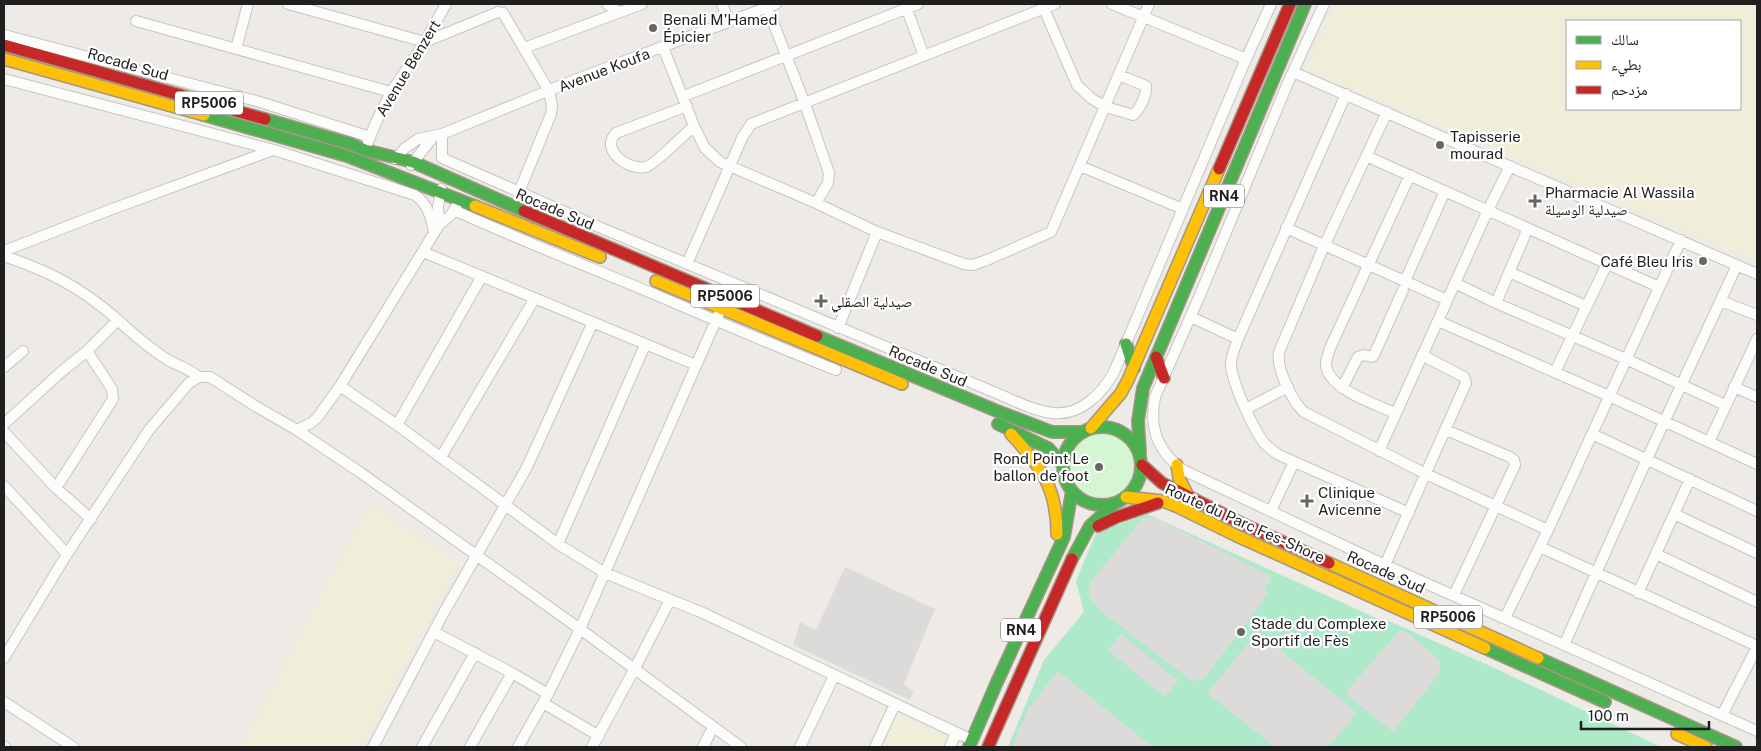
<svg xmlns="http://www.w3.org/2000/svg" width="1761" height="751" font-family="'Public Sans','Noto Naskh Arabic',sans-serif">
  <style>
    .farmland { fill: #f0eed9; fill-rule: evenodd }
    .park { fill: #d4f6d0 }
    .pitch { fill: #aee9ca }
    .parking { fill: #dcdbd9 }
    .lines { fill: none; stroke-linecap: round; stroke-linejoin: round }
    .street-casing { stroke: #c6c5c3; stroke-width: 12 }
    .fast-casing { stroke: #a49683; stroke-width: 14 }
    .slow-casing { stroke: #a49683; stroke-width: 14 }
    .jam-casing { stroke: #a49683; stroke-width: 14 }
    .street { stroke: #fcfcfb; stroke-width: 10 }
    .fast { stroke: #4caf50; stroke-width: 11 }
    .slow { stroke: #ffc107; stroke-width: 11 }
    .jam { stroke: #c62828; stroke-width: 11 }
    .poi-dot { fill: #676665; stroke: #fff; stroke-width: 2 }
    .labels { text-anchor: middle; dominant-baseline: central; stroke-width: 4.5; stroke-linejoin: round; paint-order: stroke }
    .shield { fill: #fff; stroke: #626262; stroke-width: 1 }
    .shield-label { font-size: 14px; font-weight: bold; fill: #1f1f1f }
    .poi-label { font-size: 15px; fill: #1f1f1f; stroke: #fff; text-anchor: start }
    .street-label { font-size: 15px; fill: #1f1f1f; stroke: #fff }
  </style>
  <rect width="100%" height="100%" fill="#eeebe7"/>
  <path class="farmland" d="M1337,4H1757V261L1306,69ZM1567,21H1740V109H1567Z
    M369,505L458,562L361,747H241Z
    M884,709L948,737L944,747H867Z"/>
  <path class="park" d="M1068 466a34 34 0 1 1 68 0a34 34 0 1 1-68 0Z"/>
  <path class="pitch" d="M1147,514L1387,623L1389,621L1488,665L1661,747H1008L1044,660L1084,612L1076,581L1096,533Z"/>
  <path class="parking" d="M1143,518H1155L1269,575L1271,581L1264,589L1269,593L1202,681L1196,678L1193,682L1101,611L1089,597V584Z
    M845,567L935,609L904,684L914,692L910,700L793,645L800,622L816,630Z
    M1400,630L1411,635L1436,657L1440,663V672L1393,732L1345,693Z
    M1258,632L1357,713L1328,747H1275L1207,693Z
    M1121,634L1178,681L1165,697L1108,650Z
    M1058,671L1153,747H1012L1028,709Z"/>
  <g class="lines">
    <defs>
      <path id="street" d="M288,4L425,42L498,12L503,13L549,91L552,106L551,114L519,192
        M607,4L618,12
        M722,4L729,22
        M766,4L805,104L829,173L828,183L816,203
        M905,4L924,56
        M1042,4L1077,85L1092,99L1106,107L1133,115C1140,109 1147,95 1146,86L1119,75
        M1112,4L1246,59
        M1324,4L1287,85L1200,295L1155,397C1149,428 1157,451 1183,470L1385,565L1757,731
        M136,21L391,92
        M4,35L260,102L370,137
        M663,47L694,126L705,148L720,162L816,203L877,232L964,264L973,265L987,260L1051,232L1149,4
        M524,48L642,4
        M236,49L248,4
        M1293,72L1757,274
        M4,79L274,150L415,195C428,204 431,217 434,232
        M1346,94L1238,339C1235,347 1231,356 1231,365C1232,383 1253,428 1264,443C1269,448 1274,452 1279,455L1409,513
        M684,96L918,4
        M687,106L616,133C599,150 629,171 646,167C654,165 685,134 694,126
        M1387,112L1324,246L1279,352C1276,368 1292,401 1304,412L1426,474L1548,530
        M442,134V158L599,227L1001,395C1017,402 1035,411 1053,413C1080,416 1102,394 1114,372L1243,66L1271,4
        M368,142L377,120L391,92L425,42L446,4
        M1366,156L1659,287
        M395,159L405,148L418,139L442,134L577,79L776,4
        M411,165L433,137
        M1080,166L1183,209
        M454,210C522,241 592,268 661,297C719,322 777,347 836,370
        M439,225L438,207L441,189
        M1286,228L1447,300
        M4,251L107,211L273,150
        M423,252L696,365
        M4,256C51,272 80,287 118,320
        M687,264L742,138L751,124L1055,4
        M1509,272L1586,306
        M1405,281L1445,191
        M1455,283L1496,303L1626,359L1725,405
        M1721,301L1757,315
        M1496,303L1528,228
        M1191,317L1238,339
        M1438,321L1609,396L1757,464
        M838,328L877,232
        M87,351L118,320C132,333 152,350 168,360C179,366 189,369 199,377
        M4,367L23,351
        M1555,372L1607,264
        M340,386L397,425L558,544L605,573L703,613L972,740
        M1734,387L1757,397
        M1342,388L1358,357L1364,355L1372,357L1374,355L1403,290
        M1246,409L1288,387
        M1395,413C1375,404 1327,389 1326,364C1326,358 1329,353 1330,348L1410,175
        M4,424L61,372L87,351L112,389L113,399L56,488
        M397,425L482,276
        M297,430L311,423L317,418L340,386L439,225L451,215L457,205
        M1446,430L1510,457L1514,460L1515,465L1454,595
        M4,432L56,488L91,519
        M1592,434L1757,511
        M1709,442L1757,339
        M1379,451L1488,210L1510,166
        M441,457L535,298
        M4,486L67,554
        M1271,511L1294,462
        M1674,514L1757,553
        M558,544L645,345
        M1540,547L1757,646
        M1656,554L1757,602
        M1385,565L1466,383L1464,377L1422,355
        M1638,593L1690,479
        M1505,618L1548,530L1681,240
        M434,632L512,673L470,747
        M1564,645L1647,459L1737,265
        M4,658L67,554L149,430L189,383L199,377H210L257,407L297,430L361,473L580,629L741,747
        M512,673L548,694
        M4,702L73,747
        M543,703L599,736
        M1722,715L1757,647
        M4,746L5,747
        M373,747L443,614L527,467L593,322
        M422,747L475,653
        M518,747L548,694L580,629L721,309
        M592,747L634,670L670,600
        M703,747L713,727
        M800,747L834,676
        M875,747L895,704
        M950,747L956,733"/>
      <path id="fast" d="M204,115L347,156L475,206
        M265,119L351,144L365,150L413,162L524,211
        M817,336L997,411L1052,432H1082
        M1126,344L1134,368
        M998,424L1048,448L1063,465
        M1063 466a39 39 0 1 1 78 0a39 39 0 1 1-78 0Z
        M1140,453L1138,421L1143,388L1305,4
        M1072,559L1090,526L1115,503
        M1485,648L1605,702
        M1538,658L1736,747
        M969,747L997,682L1064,537L1072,491"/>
      <path id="slow" d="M4,59L204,115
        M475,206L600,257
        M656,281L902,384
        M1091,428L1121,393L1128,380L1219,169
        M1011,434C1041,466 1057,488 1057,534
        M1177,465L1179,478L1188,496
        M1126,497L1163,501L1178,507L1235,535L1485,648
        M1329,563L1538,658
        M1677,734L1706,747"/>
      <path id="jam" d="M4,45L265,119
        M1219,169L1290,4
        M524,211L817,336
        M1156,357L1164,378
        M1142,465L1162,483L1241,523L1329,563
        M1098,526L1117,517L1158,503
        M988,747L1072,559"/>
    </defs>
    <use href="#street" class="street-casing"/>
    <use href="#fast" class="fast-casing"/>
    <use href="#slow" class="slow-casing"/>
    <use href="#jam" class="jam-casing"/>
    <use href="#street" class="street"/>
    <use href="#fast" class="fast"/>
    <use href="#slow" class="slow"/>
    <use href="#jam" class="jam"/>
  </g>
  <g class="poi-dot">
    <circle cx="653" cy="28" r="5"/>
    <circle cx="1440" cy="145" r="5"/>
    <path d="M1532.5 193.5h5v5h5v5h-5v5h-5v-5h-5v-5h5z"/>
    <circle cx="1703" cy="261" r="5"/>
    <path d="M818.5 293.5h5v5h5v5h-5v5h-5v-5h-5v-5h5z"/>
    <circle cx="1099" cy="467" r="5"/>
    <path d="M1304.5 493.5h5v5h5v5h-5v5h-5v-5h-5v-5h5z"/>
    <circle cx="1241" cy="632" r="5"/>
  </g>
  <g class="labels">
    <g class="shield">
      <rect x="175" y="91.5" width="68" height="23" rx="4"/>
      <rect x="1204" y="184.5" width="40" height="23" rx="4"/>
      <rect x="691" y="284.5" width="68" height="23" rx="4"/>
      <rect x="1414" y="605.5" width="68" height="23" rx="4"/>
      <rect x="1001" y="618.5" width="40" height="23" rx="4"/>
    </g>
    <g class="shield-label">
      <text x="209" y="103">RP5006</text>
      <text x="1224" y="196">RN4</text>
      <text x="725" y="296">RP5006</text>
      <text x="1448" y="617">RP5006</text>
      <text x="1021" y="630">RN4</text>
    </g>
    <g class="poi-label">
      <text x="663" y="19">Benali M'Hamed<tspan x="663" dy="17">Épicier</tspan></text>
      <text x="1450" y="136">Tapisserie<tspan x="1450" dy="17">mourad</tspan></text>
      <text x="1545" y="192">Pharmacie Al Wassila<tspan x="1545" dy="17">صيدلية الوسيلة</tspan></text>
      <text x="1693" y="261" text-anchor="end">Café Bleu Iris</text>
      <text x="831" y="301">صيدلية الصقلي</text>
      <text x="1089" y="458" text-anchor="end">Rond Point Le<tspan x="1089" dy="17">ballon de foot</tspan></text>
      <text x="1318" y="492">Clinique<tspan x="1318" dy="17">Avicenne</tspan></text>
      <text x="1251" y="623">Stade du Complexe<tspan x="1251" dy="17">Sportif de Fès</tspan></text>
    </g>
    <g class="street-label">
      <text transform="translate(128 64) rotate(16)">Rocade Sud</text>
      <text transform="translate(408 68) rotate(-59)">Avenue Benzert</text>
      <text transform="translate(604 70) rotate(-21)">Avenue Koufa</text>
      <text transform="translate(555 209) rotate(23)">Rocade Sud</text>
      <text transform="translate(928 366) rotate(23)">Rocade Sud</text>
      <text transform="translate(1245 523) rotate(24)">Route du Parc Fes-Shore</text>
      <text transform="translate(1386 572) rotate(24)">Rocade Sud</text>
    </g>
  </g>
  <rect width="1761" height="751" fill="none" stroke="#1f1f1f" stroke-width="10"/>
  <rect x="1566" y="20" width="175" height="90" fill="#ffffff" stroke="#a5a5a5"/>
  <rect x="1576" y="36" width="25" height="8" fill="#4caf50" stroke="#a5a5a5"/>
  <text x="1611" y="45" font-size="15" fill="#1f1f1f">سالك</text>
  <rect x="1576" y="61" width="25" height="8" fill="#ffc107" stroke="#a5a5a5"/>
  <text x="1611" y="70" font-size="15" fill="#1f1f1f">بطيء</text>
  <rect x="1576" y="86" width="25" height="8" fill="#c62828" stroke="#a5a5a5"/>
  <text x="1611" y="95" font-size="15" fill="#1f1f1f">مزدحم</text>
  <path d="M1581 721v8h128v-8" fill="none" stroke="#1f1f1f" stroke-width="2.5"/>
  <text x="1588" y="721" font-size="15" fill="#1f1f1f" stroke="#ffffff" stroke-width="4" paint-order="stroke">100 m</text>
</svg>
